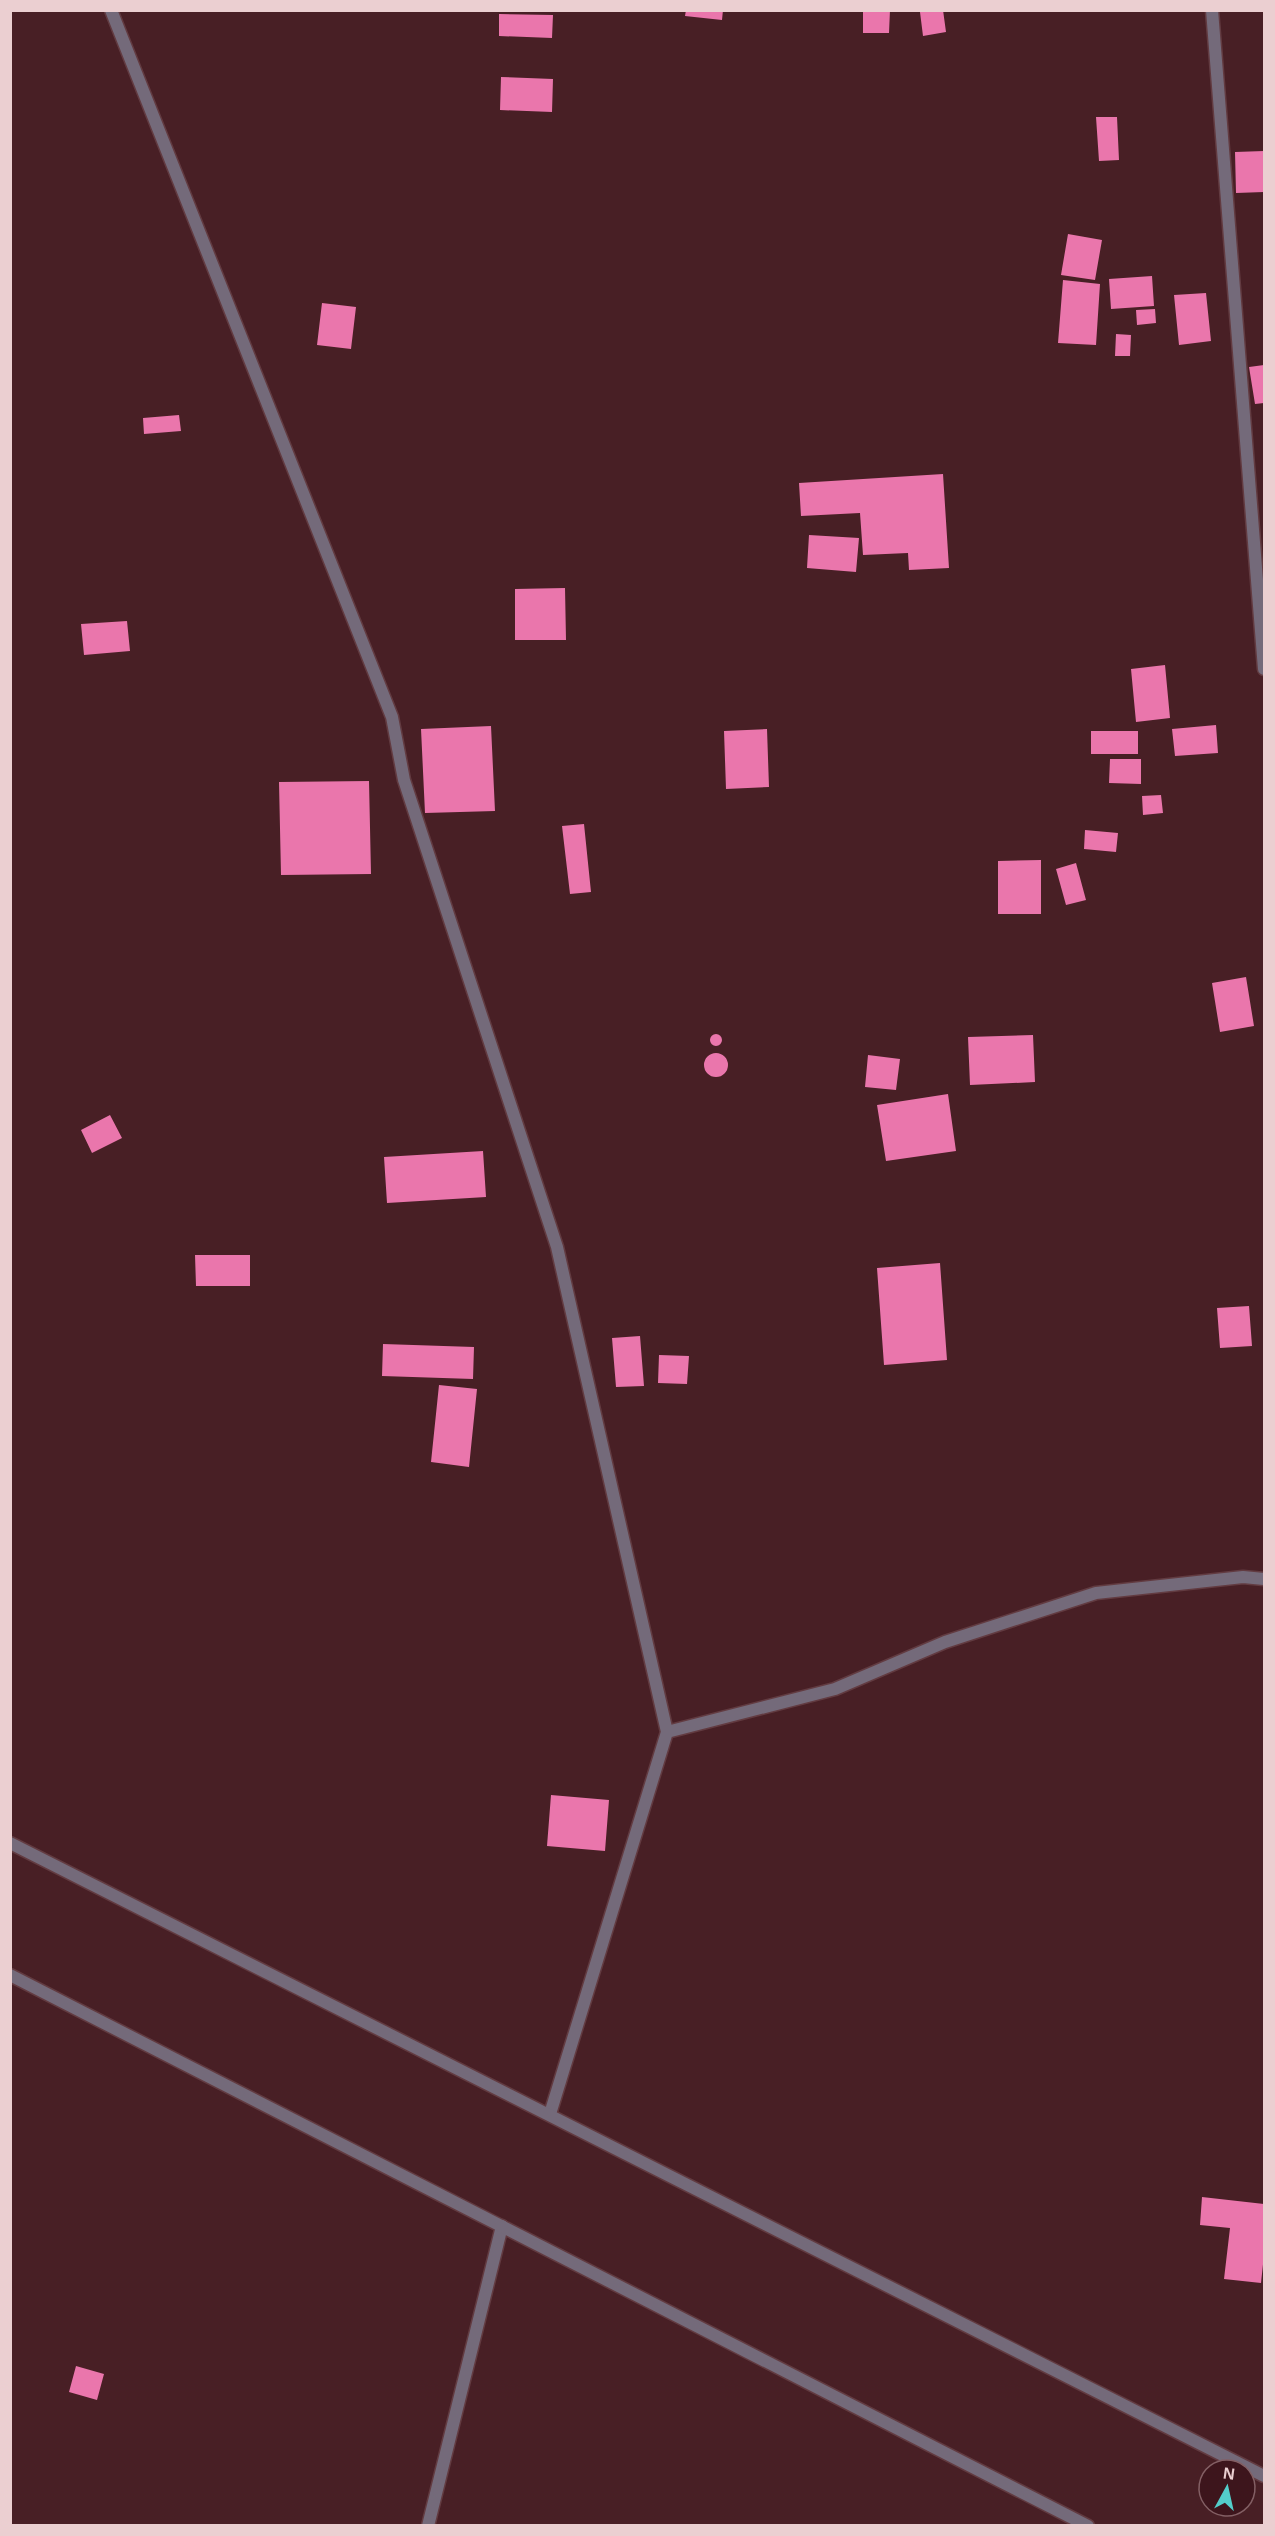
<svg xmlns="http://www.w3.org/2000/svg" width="1275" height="2536" font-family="Helvetica,sans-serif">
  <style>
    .building { fill: #ea76ac }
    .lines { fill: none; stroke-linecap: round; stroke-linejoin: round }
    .minor-casing { stroke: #623b41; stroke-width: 15 }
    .tertiary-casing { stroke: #623b41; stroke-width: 15 }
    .minor { stroke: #746a7a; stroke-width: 12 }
    .tertiary { stroke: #746a7a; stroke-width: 12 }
  </style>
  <rect width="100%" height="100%" fill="#481f25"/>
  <path class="building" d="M686,10H723L722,20L685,16Z
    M863,10H890L889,33H863Z
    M943,10L946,32L923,36L920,12Z
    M499,14L553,15L552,38L499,36Z
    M501,77L553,79L552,112L500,110Z
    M1096,117H1117L1119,160L1099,161Z
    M1264,151V192L1236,193L1235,152Z
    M1068,234L1102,240L1095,280L1061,275Z
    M1152,276L1154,306L1111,309L1109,279Z
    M1063,280L1100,284L1096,345L1058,343Z
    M1206,293L1211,341L1179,345L1174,295Z
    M322,303L356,307L351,349L317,345Z
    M1155,309L1156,323L1137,325L1136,310Z
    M1116,334L1131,335L1130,356H1115Z
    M1264,365V403L1255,404L1249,367Z
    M179,415L181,431L144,434L143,418Z
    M943,474L949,568L909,570L908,553L863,555L860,513L801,516L799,483Z
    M809,535L859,538L856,572L807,568Z
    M565,588L566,640H515V589Z
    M127,621L130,651L84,655L81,624Z
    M1165,665L1170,718L1136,722L1131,669Z
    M1216,725L1218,753L1175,756L1172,729Z
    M491,726L495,811L425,813L421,729Z
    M767,729L769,787L726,789L724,731Z
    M1091,731H1138V754H1091Z
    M1110,759H1141V784L1109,783Z
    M369,781L371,874L281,875L279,782Z
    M1161,795L1163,813L1143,815L1142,796Z
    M584,824L591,892L570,894L562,826Z
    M1085,830L1118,833L1116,852L1084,849Z
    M1041,860V914H998V861Z
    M1076,863L1086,900L1066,905L1056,869Z
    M1246,977L1254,1026L1220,1032L1212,983Z
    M710 1040a6 6 0 1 1 12 0a6 6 0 1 1-12 0Z
    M1033,1035L1035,1082L970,1085L968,1037Z
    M704 1065a12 12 0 1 1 24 0a12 12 0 1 1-24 0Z
    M868,1055L900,1059L896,1090L865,1087Z
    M948,1094L956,1151L886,1161L877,1105Z
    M110,1115L122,1138L92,1153L81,1130Z
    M483,1151L486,1197L387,1203L384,1157Z
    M195,1255H250V1286H196Z
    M940,1263L947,1360L884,1365L877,1268Z
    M1249,1306L1252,1346L1220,1348L1217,1308Z
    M640,1336L644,1386L616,1387L612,1338Z
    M383,1344L474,1347L473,1379L382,1376Z
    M659,1355L689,1356L687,1384L658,1383Z
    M439,1385L477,1389L469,1467L431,1462Z
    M551,1795L609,1800L605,1851L547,1846Z
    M1202,2197L1264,2204V2255L1261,2283L1224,2279L1230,2228L1200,2225Z
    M76,2366L104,2374L97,2400L69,2392Z"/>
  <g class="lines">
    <defs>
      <path id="minor" d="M111,10L392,717L404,780L557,1247L667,1732
        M1212,10L1264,669
        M550,2114L667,1732L835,1689L945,1642L1096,1593L1243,1577L1264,1579
        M428,2526L502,2226"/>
      <path id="tertiary" d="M10,1843L1264,2476
        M10,1975L1088,2526"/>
    </defs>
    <use href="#minor" class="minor-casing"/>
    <use href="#tertiary" class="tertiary-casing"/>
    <use href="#minor" class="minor"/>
    <use href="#tertiary" class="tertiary"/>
  </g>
  <rect width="1275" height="2536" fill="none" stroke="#ebcfd1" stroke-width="24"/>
  <g transform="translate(1227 2488) rotate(8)"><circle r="28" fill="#3d151c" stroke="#835f64" stroke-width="1.5"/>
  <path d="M0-4.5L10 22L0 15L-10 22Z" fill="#53cdca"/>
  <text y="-9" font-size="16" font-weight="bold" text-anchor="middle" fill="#ebcfd1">N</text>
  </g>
</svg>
